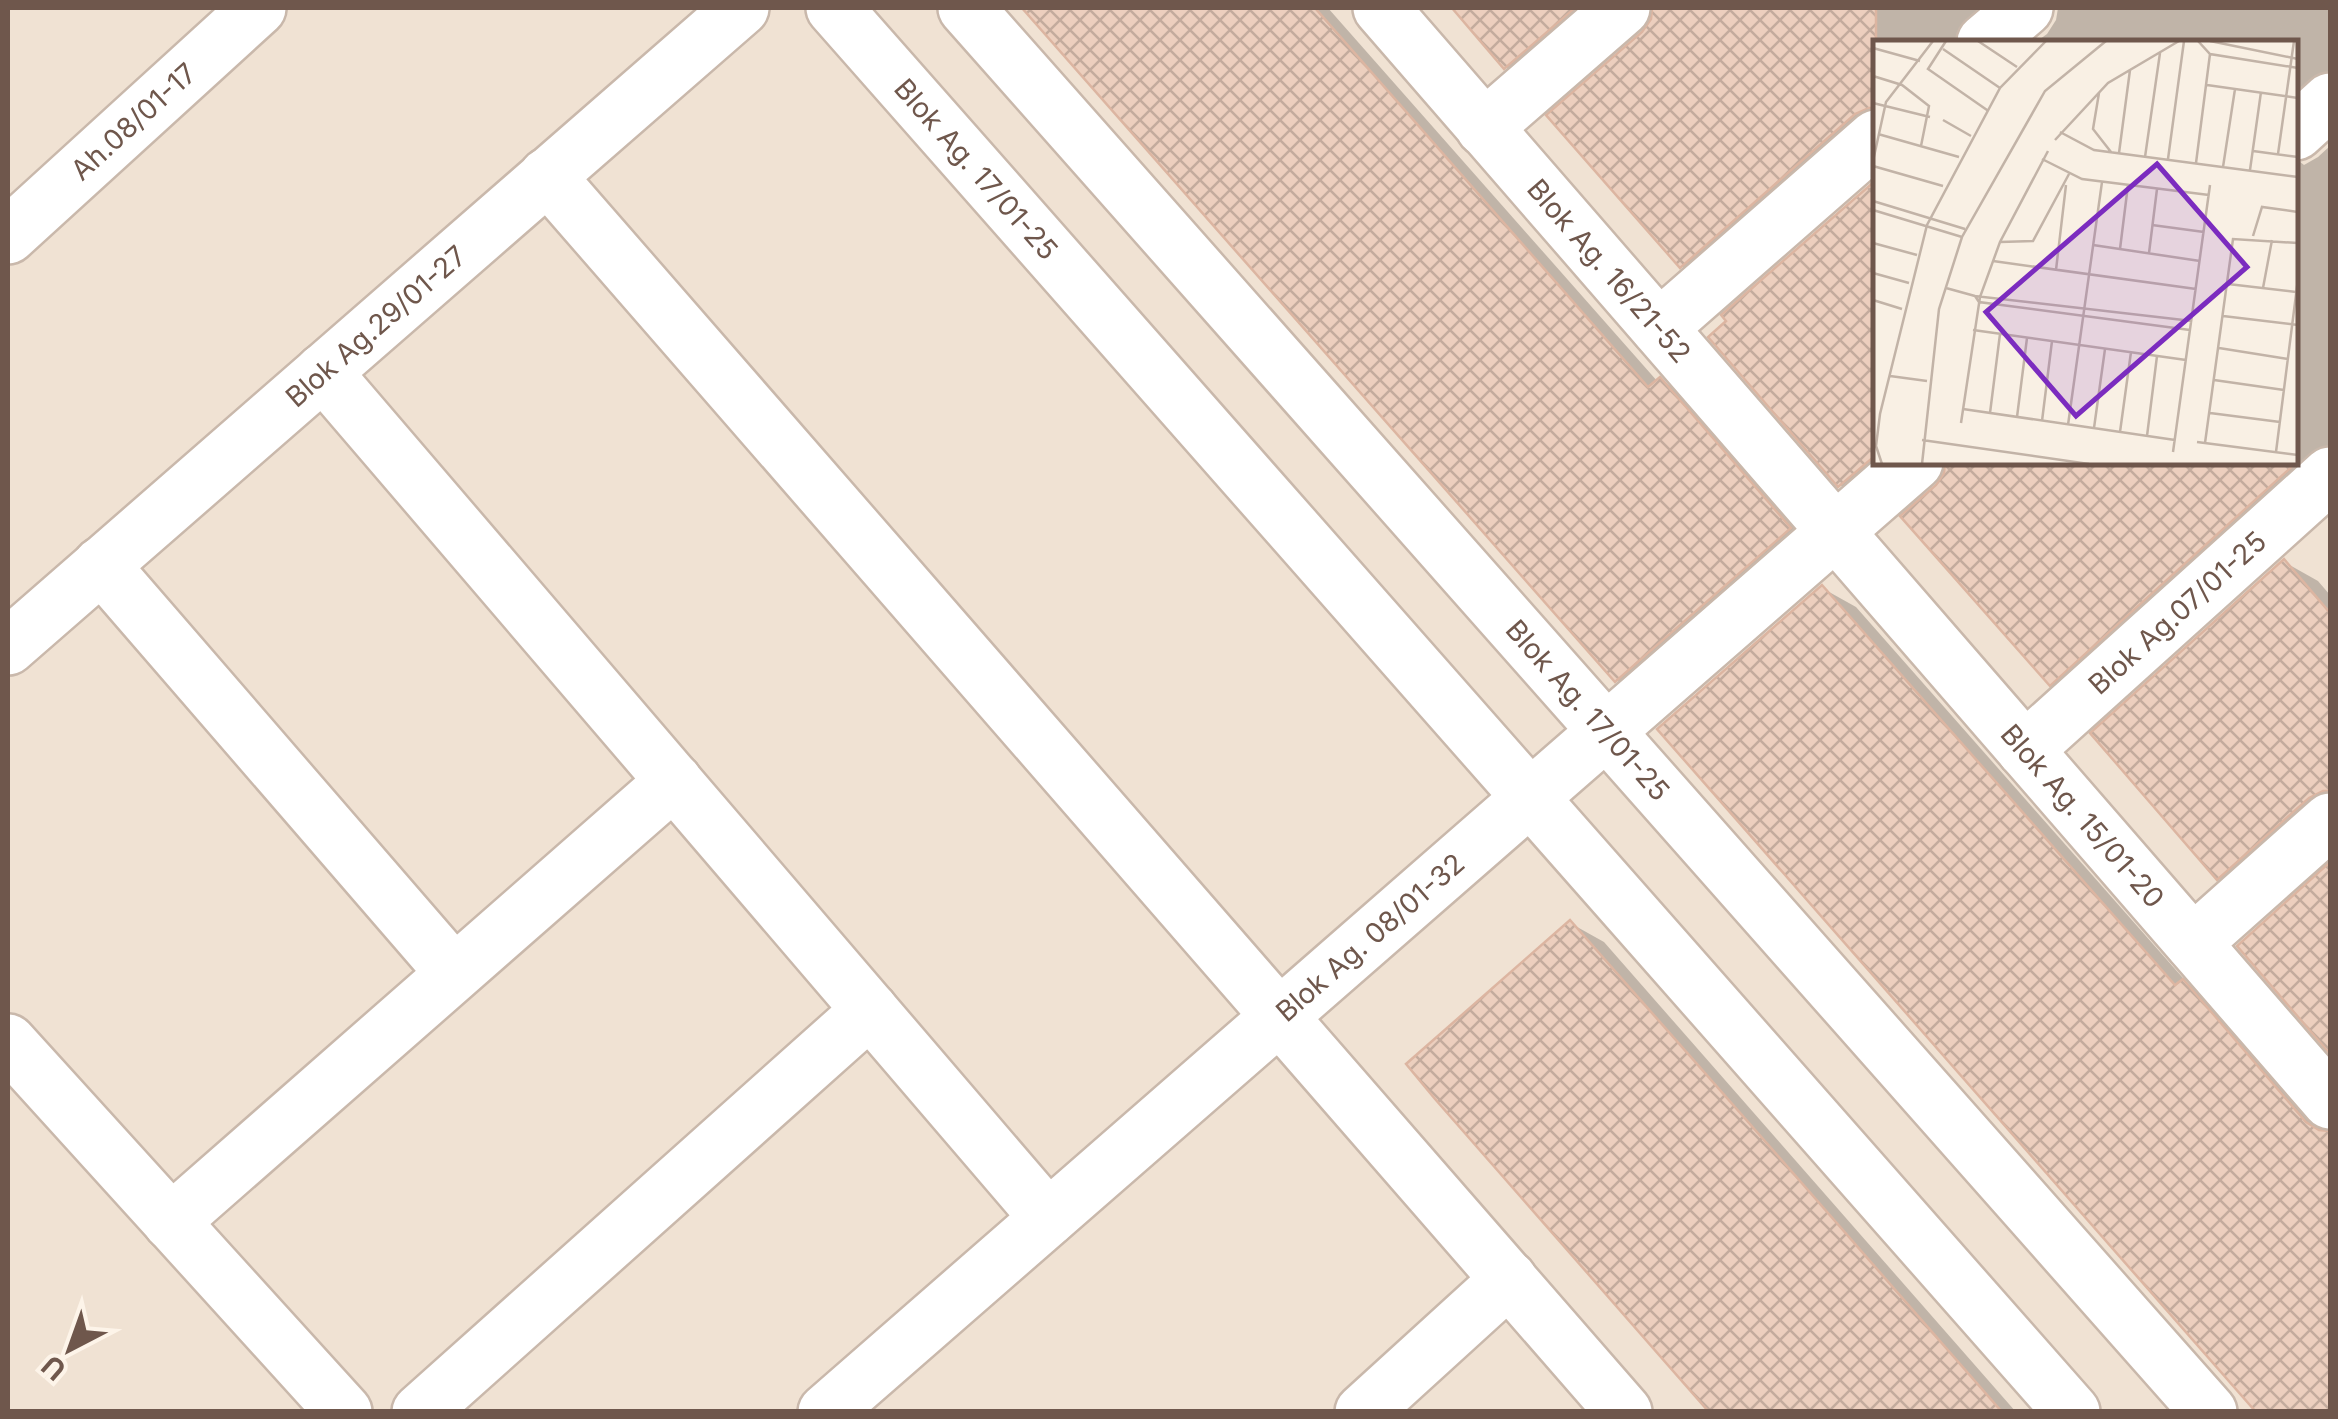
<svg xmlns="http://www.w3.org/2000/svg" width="2338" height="1419" font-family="Inter,sans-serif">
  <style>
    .residential { fill: #f0e2d3; fill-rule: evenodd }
    .shadow { fill: #0003 }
    .building { fill: url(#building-cross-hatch); stroke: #dcb5a1; stroke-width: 2.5 }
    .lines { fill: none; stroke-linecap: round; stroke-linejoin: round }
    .minor-casing { stroke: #c9b8ab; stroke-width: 60 }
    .minor { stroke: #fff; stroke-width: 55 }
    .labels { text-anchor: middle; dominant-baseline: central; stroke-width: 10; stroke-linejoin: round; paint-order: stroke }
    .street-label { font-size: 28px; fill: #6f574c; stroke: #fdf4e9 }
    .inset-road { fill: none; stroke: #c2b3a7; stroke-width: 2.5 }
    .view { fill: #7b2cbf; fill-opacity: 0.15; stroke: #7b2cbf; stroke-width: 5 }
    .inset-edge { fill: none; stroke: #6f574c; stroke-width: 5 }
  </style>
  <defs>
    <pattern id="building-cross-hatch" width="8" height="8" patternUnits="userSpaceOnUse" patternTransform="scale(2.5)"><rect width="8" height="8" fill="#eccfbe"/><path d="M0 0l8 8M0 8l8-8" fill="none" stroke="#c3ab9d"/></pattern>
  </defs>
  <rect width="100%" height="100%" fill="#f9f0e4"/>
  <path class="residential" d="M8,8H2330V1411H8ZM1876,42H2296V462H1876Z"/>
  <path class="shadow" d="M1025,8H1328L1658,382L1660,380L1694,400L1824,549L1651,700L1617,680Z
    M1455,8H1631L1540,87L1506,67Z
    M1655,8H2034L1995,42H1876V146L1716,286L1682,266L1645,32L1654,18Z
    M2058,8H2330V109L2300,144L2299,161L2304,165L2318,157L2330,146V484L2085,704L2051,684L1937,487L1947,474L2296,462V42H2036L2047,34L2056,20Z
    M1876,183V462L1874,505L1840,485L1711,337Z
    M2284,562L2318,581L2330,595V828L2253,897L2219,878Z
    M1822,588L1856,607L2190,986L2217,1002L2330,1132V1412H2259Z
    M2330,866V1050L2240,946Z
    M1570,923L1604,942L2016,1412H1714Z"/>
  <path class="building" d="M1022,8H1315L1648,387L1660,377L1791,528L1615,682Z
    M1452,8H1575L1504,69Z
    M1652,8H1876V108H1869L1855,114L1680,268L1546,115L1642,32L1651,19Z
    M1876,180V455L1838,487L1708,337L1726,321L1721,315Z
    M1945,462H2297L2050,686L1900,516L1936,485L1944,473Z
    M2284,559L2330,613V791H2323L2309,798L2217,880L2090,733Z
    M1822,585L2175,985L2183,979L2306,1122L2319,1130L2330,1131V1412H2256L1657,729Z
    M2330,862V1054L2237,946Z
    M1570,920L1779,1157L2002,1412H1709L1435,1099L1406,1064Z"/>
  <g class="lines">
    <defs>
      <g id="minor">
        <path id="s1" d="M834,8L2072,1412"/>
        <path id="s2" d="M966,8L2209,1412"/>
        <path id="s3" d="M1381,8L2330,1101"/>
        <path d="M1985,42L2025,8"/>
        <path d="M1484,128L1622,8"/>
        <path d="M2296,132L2330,101"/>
        <path d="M547,176L1624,1412"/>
        <path id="s4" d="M8,236L258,8"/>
        <path d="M1659,328L1876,138"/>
        <path d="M323,372L1048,1218"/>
        <path d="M101,565L454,973"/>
        <path id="s5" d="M8,647L741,8"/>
        <path id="s6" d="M2025,750L2330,475"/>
        <path d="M2193,943L2330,821"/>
        <path d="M8,1042L344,1412"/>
        <path d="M171,1222L674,781"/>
        <path d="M420,1412L870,1010"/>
        <path id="s7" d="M826,1412L1915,462"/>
        <path d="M1363,1412L1509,1279"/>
      </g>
    </defs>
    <use href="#minor" class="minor-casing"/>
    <use href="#minor" class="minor"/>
  </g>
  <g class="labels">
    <g class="street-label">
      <text stroke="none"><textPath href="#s4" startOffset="170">Ah.08/01-17</textPath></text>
      <text stroke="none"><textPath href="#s1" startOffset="215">Blok Ag. 17/01-25</textPath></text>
      <text stroke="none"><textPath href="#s3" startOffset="348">Blok Ag. 16/21-52</textPath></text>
      <text stroke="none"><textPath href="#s5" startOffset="488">Blok Ag.29/01-27</textPath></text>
      <text stroke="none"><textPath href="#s6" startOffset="205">Blok Ag.07/01-25</textPath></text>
      <text stroke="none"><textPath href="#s2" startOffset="938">Blok Ag. 17/01-25</textPath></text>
      <text stroke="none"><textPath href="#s3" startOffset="1070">Blok Ag. 15/01-20</textPath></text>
      <text stroke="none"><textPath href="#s7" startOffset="722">Blok Ag. 08/01-32</textPath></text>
    </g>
  </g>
  <g transform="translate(1873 40)">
    <rect width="425" height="425" fill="#f9f0e4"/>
    <path class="inset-road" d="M73,1L55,29L114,70M105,1L144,27M325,1L337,14L425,28M337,1L425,19M0,8L47,21M70,9L127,48M0,36L29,45L56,66L48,106M334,45L425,58M226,53L220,89L238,112M0,63L57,77M70,80L98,96M187,92L221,110L425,137M5,94L86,117M182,100L235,43L306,1M380,111L425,117M246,113L257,30M405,114L421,1M272,117L287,13M169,119L209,139L336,155M295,119L311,1M0,121L13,62L60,1M323,123L337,14M0,126L70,146M350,127L362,49M377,130L388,52M0,161L92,189M0,170L89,197M279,185L331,192M380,196L389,167L425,172M127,202L160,201L196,134M0,203L44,215M220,205L327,221M247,209L255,145M276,213L284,149M120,221L323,249M183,230L193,145M0,233L36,243M355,244L423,252M73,248L102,256M390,248L399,200M0,260L29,269M350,276L425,285M100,290L313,320M317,290L106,262L102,256L319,281M346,308L415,319M17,336L54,341M341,340L411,350M90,369L302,400M117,373L127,294M337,373L407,382M144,377L154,298M169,381L179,301M88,383L107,257L127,202L175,111M195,385L229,142M221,388L232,309M247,392L258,312M274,396L284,316M49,400L216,424M324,402L425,415M332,403L360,199L425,203M300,412L337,145M403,412L425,239M9,424L3,406L7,374L54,185L127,48L173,1M49,424L66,269L89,197L172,51L233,1"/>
    <path class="view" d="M284,124L374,227L203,376L113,272Z"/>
    <rect width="425" height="425" class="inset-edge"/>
  </g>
  <rect width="2338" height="1419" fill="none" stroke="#6f574c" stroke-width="20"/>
  <g transform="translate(70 1349) rotate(221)" stroke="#fdf4e9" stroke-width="8" paint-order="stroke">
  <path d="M0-8L18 38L0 25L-18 38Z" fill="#6f574c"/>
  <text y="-15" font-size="28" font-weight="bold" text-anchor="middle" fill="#6f574c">U</text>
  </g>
</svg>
